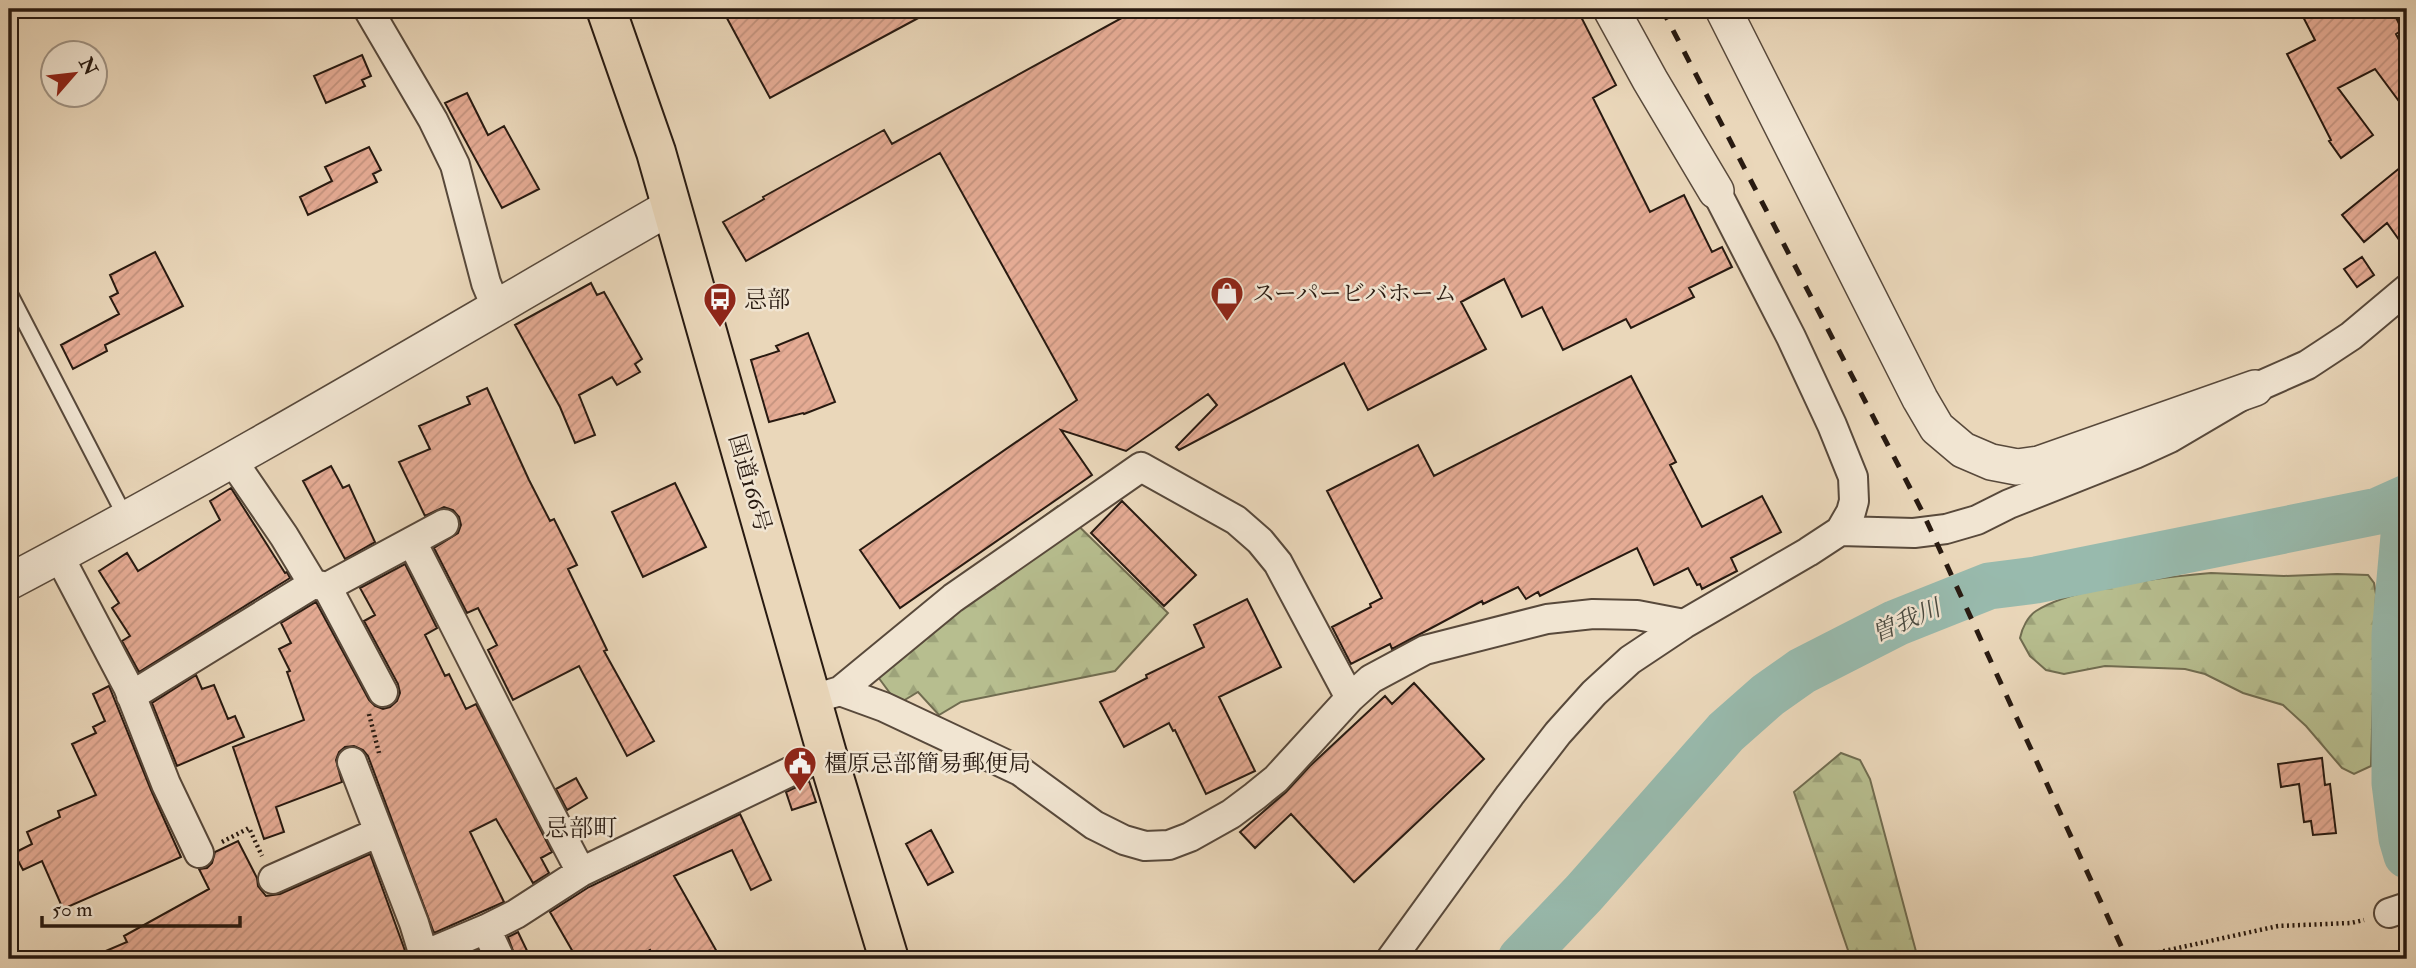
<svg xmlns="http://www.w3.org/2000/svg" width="2416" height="968" font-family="'IM FELL Double Pica','Noto Serif JP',serif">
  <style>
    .forest { fill: url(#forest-firs); stroke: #706c50; stroke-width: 2 }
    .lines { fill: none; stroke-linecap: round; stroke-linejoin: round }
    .river { stroke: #98baad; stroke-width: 47 }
    .building { fill: url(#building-hatch); stroke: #281a11; stroke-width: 2 }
    .service-casing { stroke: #58493b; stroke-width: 18 }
    .minor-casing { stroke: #58493b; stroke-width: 32 }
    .tertiary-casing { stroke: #58493b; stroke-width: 38 }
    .trunk-casing { stroke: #281a11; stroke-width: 42 }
    .path { stroke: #281a11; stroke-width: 4.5; stroke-dasharray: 2 3.5; stroke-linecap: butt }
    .service { stroke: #f1e5d2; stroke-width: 14 }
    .minor { stroke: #f1e5d2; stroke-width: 28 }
    .tertiary { stroke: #f1e5d2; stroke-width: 35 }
    .trunk { stroke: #ead7ba; stroke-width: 38 }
    .rail { stroke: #281a11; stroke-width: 5; stroke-dasharray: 12 12; stroke-linecap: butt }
    .labels { text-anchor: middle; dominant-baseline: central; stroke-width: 5; stroke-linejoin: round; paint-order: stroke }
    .poi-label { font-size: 23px; fill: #281a11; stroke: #f1e5d2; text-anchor: start }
    .street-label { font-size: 23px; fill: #281a11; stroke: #f1e5d2 }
    .water-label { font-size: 24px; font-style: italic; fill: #4a4a40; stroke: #f1e5d2 }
    .neighbourhood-label { font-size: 24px; fill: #281a11; stroke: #f1e5d2 }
  </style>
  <defs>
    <pattern id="forest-firs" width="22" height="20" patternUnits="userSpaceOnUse" patternTransform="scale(1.75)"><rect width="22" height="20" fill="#b7be8f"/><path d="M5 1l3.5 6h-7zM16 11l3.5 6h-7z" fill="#9da37a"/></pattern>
    <pattern id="building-hatch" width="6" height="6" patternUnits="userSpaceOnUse" patternTransform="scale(1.75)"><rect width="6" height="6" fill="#e5ab94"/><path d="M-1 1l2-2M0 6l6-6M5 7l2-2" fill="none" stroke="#c4937f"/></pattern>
  </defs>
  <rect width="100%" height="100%" fill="#ead7ba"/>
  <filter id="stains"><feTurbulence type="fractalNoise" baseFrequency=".00286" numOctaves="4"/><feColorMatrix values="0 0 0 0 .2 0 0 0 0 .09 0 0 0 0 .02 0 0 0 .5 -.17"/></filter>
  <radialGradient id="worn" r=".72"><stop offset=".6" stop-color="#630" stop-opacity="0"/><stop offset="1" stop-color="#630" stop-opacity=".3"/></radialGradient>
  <path class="forest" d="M1058,506L1168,613L1115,671L961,702L939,715L918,692L898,704L864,658L935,599Z
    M2211,573L2284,576L2337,574L2368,575L2374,583L2376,594L2371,766L2354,774L2342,768L2306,726L2283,705L2243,693L2205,674L2185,669L2105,666L2064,674L2046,670L2030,656L2020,638C2022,628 2028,616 2036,611C2074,587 2165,577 2211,573Z
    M1841,753L1860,760L1870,779L1918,959H1851L1794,792Z"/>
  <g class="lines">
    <path class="river" d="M2402,501L2405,525L2395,635V783L2402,838L2407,855
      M1521,959L1584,893L1726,732L1768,695L1802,671L1896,623L1989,586L2036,580L2378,511L2407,498"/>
  </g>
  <path class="building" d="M722,9H935L770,98Z
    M1138,9H1577L1616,85L1593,98L1650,212L1684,195L1712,252L1722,247L1732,267L1689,288L1694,297L1631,328L1626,319L1563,350L1542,307L1522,317L1504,279L1461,302L1486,349L1368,410L1344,363L1179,450L1176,447L1217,405L1208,394L1126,451L1061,430L1092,475L900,608L860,550L1077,400L940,153L746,261L723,222L764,199L763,197L884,130L892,144Z
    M2299,9H2392L2402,30L2396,34L2407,55V112L2375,69L2338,88L2373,135L2341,158L2329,141L2331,140L2287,54L2315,40Z
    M362,55L371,76L362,80L365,86L326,103L314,76Z
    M467,93L488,135L504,126L539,189L502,208L445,103Z
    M369,147L381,170L373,174L377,182L308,215L300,197L332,181L325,167Z
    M2407,162V251L2387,223L2364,242L2342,215Z
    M155,252L183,306L105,345L107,351L73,369L61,345L119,314L110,297L118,293L110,275Z
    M2362,257L2374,275L2357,287L2344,269Z
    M591,283L597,295L604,292L642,359L635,364L640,372L617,385L612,377L579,395L595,435L575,443L560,407L515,325Z
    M808,333L835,402L804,414L803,413L769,422L751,360L779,351L776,346Z
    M1631,376L1676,462L1670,465L1702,527L1762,496L1781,532L1731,558L1737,571L1702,589L1700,584L1697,585L1688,568L1654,585L1637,548L1540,596L1538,592L1526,599L1518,587L1483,604L1482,601L1392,649L1390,644L1351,664L1332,627L1371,607L1370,604L1382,598L1327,491L1418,445L1434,476Z
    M487,388L529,480L550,521L554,519L577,565L568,569L607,650L604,651L654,741L627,756L579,666L513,700L488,650L497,645L478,608L467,613L434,548L458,533L461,525L459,517L453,510L444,507L425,516L399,462L430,449L419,426L470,404L467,397Z
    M331,466L343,488L349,485L375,542L345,559L303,481Z
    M675,483L706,547L643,577L612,512Z
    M231,488L285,573L287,572L290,578L139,672L122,641L130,636L112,608L119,603L99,571L127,553L138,571L220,520L210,501Z
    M1122,501L1196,575L1164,606L1091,533Z
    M405,564L437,628L425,635L445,676L449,674L466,709L476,704L552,852L541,858L549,873L533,883L496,819L470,832L504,902L434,933L368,756L363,750L354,746L345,747L339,752L336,760L342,782L276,807L284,832L264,839L233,747L304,720L287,672L290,671L279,649L291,643L281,623L316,602L369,700L375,706L383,709L390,707L397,701L400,693L398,684L364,621L375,615L360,588Z
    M1247,599L1281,667L1219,697L1255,771L1206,794L1175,730L1173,731L1169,723L1124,747L1100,702L1147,678L1146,675L1204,647L1194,625Z
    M196,675L202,689L214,685L228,719L235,716L244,737L177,766L152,703Z
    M1414,683L1484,759L1354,882L1291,814L1255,848L1240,832L1286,792L1310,766L1385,696L1392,704Z
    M109,686L151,790L181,857L63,909L42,861L23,870L14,853L32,844L27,832L60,817L58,811L96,795L72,744L96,733L93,727L105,721L93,694Z
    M2322,758L2325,785L2330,784L2336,833L2313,835L2311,821L2304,822L2299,784L2281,787L2278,764Z
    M576,778L587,798L567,810L556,789Z
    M809,781L816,802L792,810L786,792Z
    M740,814L771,880L751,890L732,850L674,876L721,959H655L650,950L635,959H577L550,912L589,887Z
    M931,830L953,872L928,885L906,844Z
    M238,841L257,878L258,886L266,896L280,894L370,854L408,959H87L127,942L124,936L209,889L199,869L207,868L212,863L215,852Z
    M518,932L531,959H516L508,937Z"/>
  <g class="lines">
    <defs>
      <path id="service" d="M9,292L126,518"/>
      <path id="minor" d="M368,9L433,120L455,165L486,283L496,307
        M232,460L284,536L313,584L327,587L444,524
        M1840,531L1914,533L1946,529L1977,520L2009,504L2135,454L2170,438L2255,388L2307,365L2351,336L2407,289
        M412,542C469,652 523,763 581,872
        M59,556L128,687L166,784L199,853
        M327,587L383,692
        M840,691L953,598L1141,467L1236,520L1260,541L1278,563L1350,698
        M131,696L313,584
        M813,699L840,691L884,707L1020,771L1094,825L1124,840L1145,846L1169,845L1190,837L1231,814L1255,796L1276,779L1350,698L1371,679L1425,650L1547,619L1593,614L1637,615L1684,624
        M352,762L414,923L425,959
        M273,879L379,832
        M2389,913L2407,907
        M486,929L500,959
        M424,955L486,929L516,914L581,872L827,754
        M1391,959L1510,795L1558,733L1594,693L1630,660L1684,624L1808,552L1840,531L1851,512L1854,501L1853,477L1832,425L1791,337L1716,191"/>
      <path id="tertiary" d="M1611,9L1650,80L1716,191
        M1723,9L1920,399L1937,428L1963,450L1991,462L2017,467L2039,464L2255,388
        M9,582C233,464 451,333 670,207"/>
      <path id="trunk" d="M606,9L656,152L827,754L889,959"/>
    </defs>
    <use href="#service" class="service-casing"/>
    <use href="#minor" class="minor-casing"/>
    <use href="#tertiary" class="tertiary-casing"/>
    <use href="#trunk" class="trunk-casing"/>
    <path class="path" d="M369,714L379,753
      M222,842L249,828L262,856
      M2137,959L2146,955L2278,926L2351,923L2364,920"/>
    <use href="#service" class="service"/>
    <use href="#minor" class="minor"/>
    <use href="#tertiary" class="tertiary"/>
    <use href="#trunk" class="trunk"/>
    <path class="rail" d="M1662,9L1923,513L2127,959"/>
  </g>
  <defs>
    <symbol id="shop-pin" viewBox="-11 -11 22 30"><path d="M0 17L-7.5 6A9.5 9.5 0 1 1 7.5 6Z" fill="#8f2418" stroke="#f1e5d2"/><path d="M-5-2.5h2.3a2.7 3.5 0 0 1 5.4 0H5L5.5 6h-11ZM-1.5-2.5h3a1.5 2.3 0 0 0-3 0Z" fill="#fff"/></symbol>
    <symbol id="bus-pin" viewBox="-11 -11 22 30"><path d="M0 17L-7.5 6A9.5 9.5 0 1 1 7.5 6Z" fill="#8f2418" stroke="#f1e5d2"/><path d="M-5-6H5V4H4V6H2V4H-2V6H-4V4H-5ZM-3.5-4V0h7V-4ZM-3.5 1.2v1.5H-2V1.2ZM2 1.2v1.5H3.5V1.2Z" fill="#fff"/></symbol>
    <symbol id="civic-pin" viewBox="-11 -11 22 30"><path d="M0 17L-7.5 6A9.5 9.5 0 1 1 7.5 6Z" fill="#8f2418" stroke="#f1e5d2"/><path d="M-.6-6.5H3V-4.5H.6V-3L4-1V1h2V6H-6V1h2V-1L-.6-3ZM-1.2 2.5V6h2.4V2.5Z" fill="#fff"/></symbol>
  </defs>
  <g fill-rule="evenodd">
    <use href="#shop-pin" x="1208" y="274" width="38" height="52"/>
    <use href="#bus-pin" x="701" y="280" width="38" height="52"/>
    <use href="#civic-pin" x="781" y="744" width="38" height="52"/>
  </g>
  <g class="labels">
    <g class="poi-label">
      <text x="1252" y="293">スーパービバホーム</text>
      <text x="744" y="299">忌部</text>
      <text x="824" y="763">橿原忌部簡易郵便局</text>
    </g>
    <g class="street-label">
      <text transform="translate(750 483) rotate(74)">国道166号</text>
    </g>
    <g class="water-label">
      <text transform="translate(1906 621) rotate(-23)">曽我川</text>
    </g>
    <g class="neighbourhood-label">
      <text x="581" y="828">忌部町</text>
    </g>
  </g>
  <rect width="2416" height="968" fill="none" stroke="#ead7ba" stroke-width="35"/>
  <rect x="10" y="10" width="2395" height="947" fill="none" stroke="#281a11" stroke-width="3.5"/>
  <rect x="18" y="18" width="2381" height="933" fill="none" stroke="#281a11" stroke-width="2"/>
  <g transform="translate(74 74) rotate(62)"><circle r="33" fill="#f1e5d2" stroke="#a19485" stroke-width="2"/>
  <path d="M0-5L12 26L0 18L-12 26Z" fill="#8f2418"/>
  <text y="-10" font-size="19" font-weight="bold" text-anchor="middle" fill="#281a11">N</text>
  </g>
  <path d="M42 916v10h198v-10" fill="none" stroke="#281a11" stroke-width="3.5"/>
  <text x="52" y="916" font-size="21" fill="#281a11" stroke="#f1e5d2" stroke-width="5" paint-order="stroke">50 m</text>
  <rect width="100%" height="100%" filter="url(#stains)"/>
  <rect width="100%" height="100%" fill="url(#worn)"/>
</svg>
